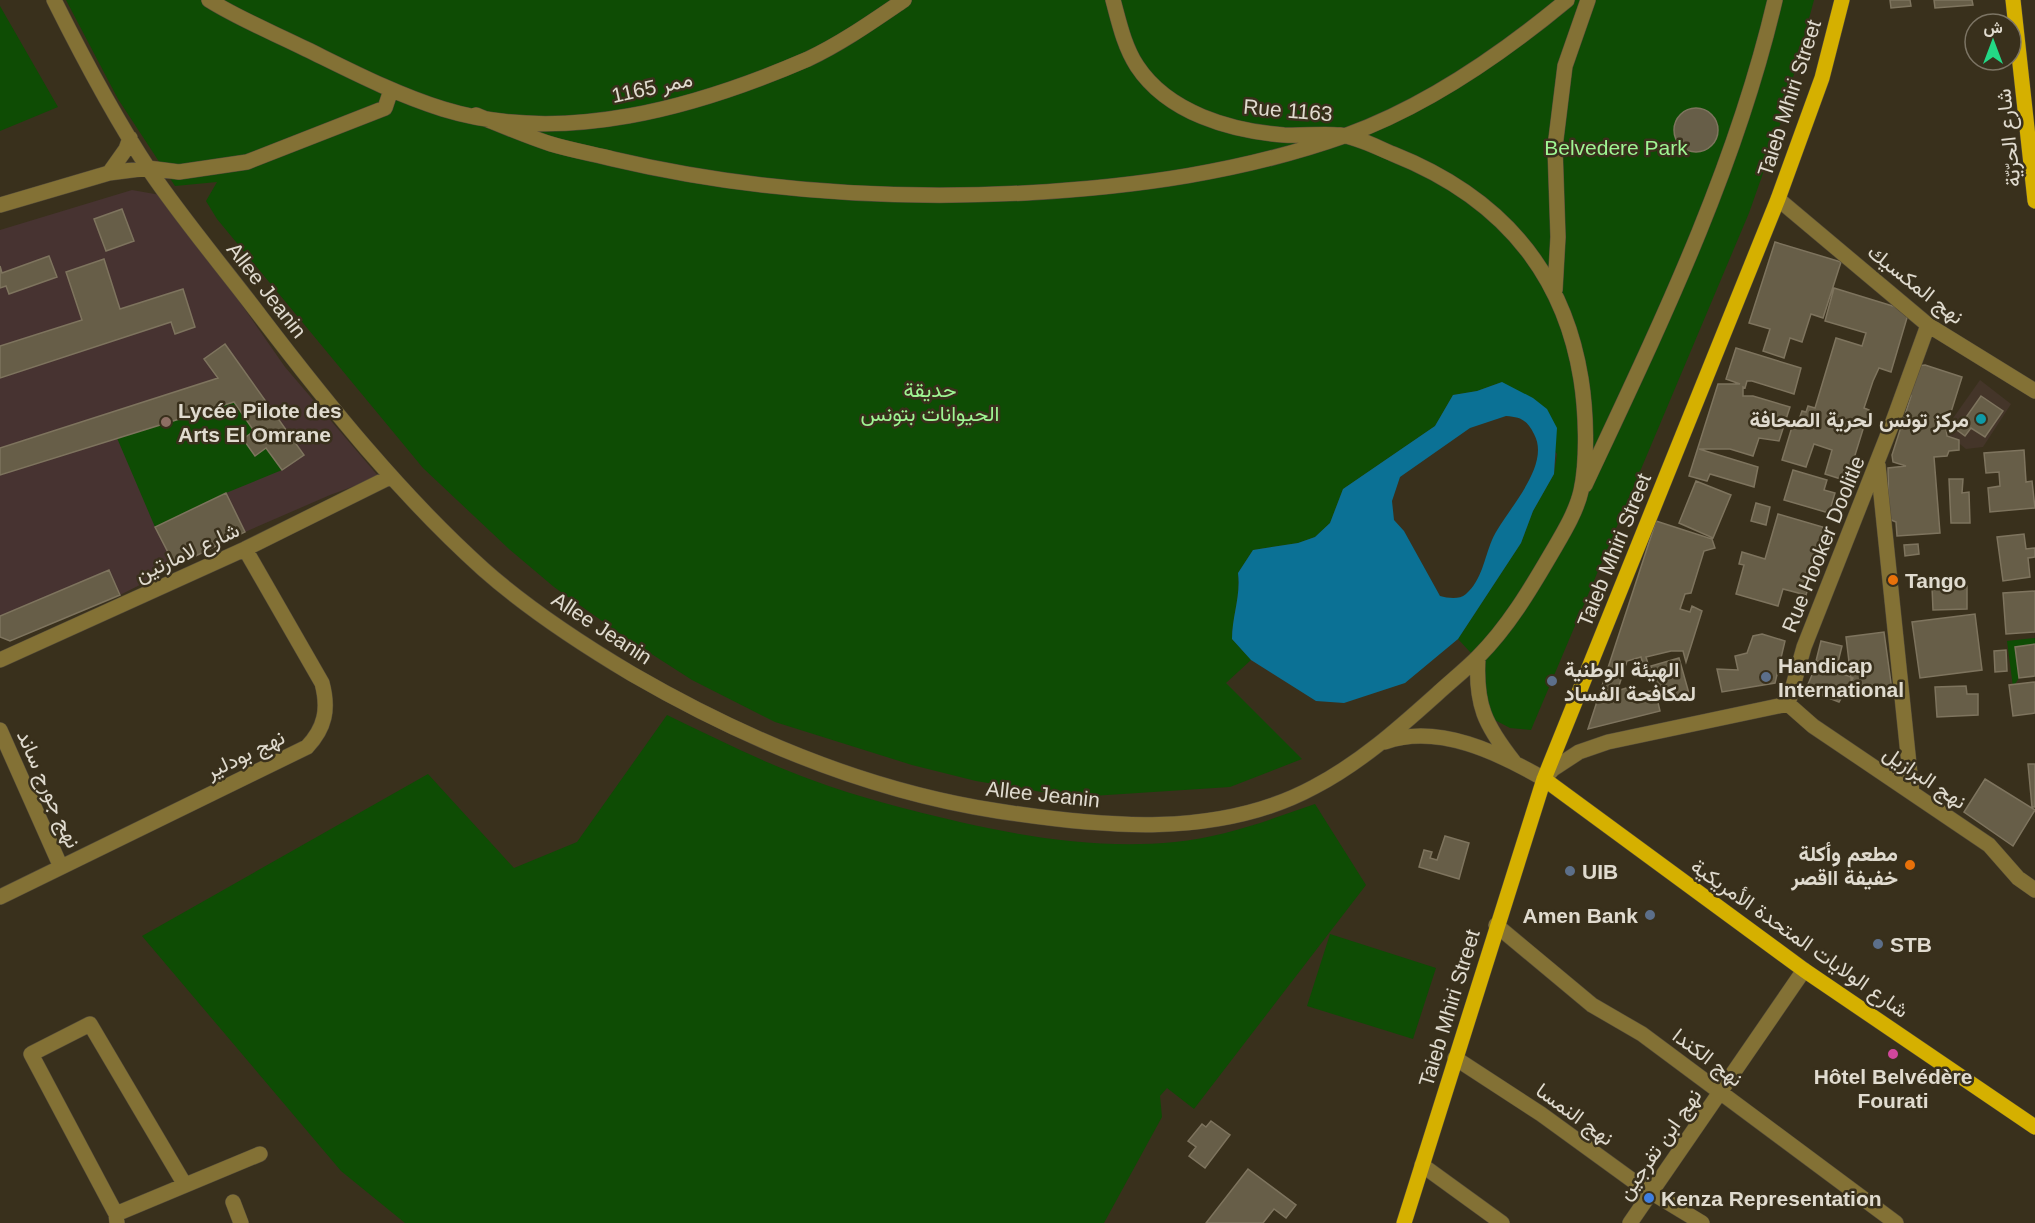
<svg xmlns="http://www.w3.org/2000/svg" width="2035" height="1223" font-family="Arial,Vazirmatn,sans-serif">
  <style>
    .commercial { fill: #443529 }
    .education { fill: #473331 }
    .green { fill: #0e4c04 }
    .water { fill: #0b7195; fill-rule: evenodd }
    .building { fill: #675e48; stroke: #7e745e; stroke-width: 1.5 }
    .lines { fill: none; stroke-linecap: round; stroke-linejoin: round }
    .minor-casing { stroke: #544b39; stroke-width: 16 }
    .major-casing { stroke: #544b39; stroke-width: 16 }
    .minor { stroke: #837135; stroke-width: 15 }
    .major { stroke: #d5b000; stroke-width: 15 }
    .culture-dot { fill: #0f9aa8; stroke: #39301c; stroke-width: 2 }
    .education-dot { fill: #8d6e63; stroke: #39301c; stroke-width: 2 }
    .food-dot { fill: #e8710a; stroke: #39301c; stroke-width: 2 }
    .service-dot { fill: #5c6f8a; stroke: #39301c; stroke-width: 2 }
    .hotel-dot { fill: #d1479c; stroke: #39301c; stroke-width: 2 }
    .shop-dot { fill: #3f7fe0; stroke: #39301c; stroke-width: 2 }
    .labels { text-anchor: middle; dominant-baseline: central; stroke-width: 5; stroke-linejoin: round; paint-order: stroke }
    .street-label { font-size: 21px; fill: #e0dbcf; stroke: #39301c }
    .park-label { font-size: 21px; fill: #9ff593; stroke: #39301c }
    .poi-label { font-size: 21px; font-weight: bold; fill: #e0dbcf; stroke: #39301c; text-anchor: start }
  </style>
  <rect width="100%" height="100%" fill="#39301c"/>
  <path class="commercial" d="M1980,380L2011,404L1983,447L1966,449L1944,431Z"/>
  <path class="education" d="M132,190L166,196L285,367L379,477L330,495L245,532L120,595L10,641L0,637V230Z"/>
  <path class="green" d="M66,0H1814L1781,122L1749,213L1531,730L1510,728L1491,718L1481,694L1483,666L1458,639L1521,543L1533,511L1554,474L1557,454L1502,382L1477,391L1453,395L1435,426L1343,489L1330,523L1315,537L1298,543L1253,550L1238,573C1241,596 1232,616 1232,639L1251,660L1226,683L1302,759L1230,787L1092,796L1048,793L976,781L912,765L775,722L692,680L622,635L554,587L509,549L423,468L217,219L206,201L217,182L175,186L118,99Z
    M0,6L58,107L0,131Z
    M234,402L254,431L255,456L266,448L282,470L226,493L155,527L117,438Z
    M2035,638V676L2019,678L2013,687L2007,641Z
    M667,715C715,738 762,762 812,780C860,798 910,810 960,822C1030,838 1103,849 1175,842C1224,837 1269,820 1315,804L1366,885L1194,1109L1167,1088L1160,1096L1162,1117L1104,1223H405L341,1171L142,936L428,774L514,868L577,842Z
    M1330,934L1436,968L1413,1039L1307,1006Z"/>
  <path class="water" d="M1502,382L1533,398L1547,409L1557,428L1554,474L1533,511L1521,543L1458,639L1405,683L1344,703L1316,701L1251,660L1232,639C1232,616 1241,596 1238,573L1253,550L1298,543L1315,537L1330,523L1343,489L1435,426L1453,395L1477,391ZM1506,416C1521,417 1527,420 1534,434C1552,467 1504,512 1492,540C1484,559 1482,580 1466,594C1459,600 1448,598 1440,596L1404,531L1394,520L1392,501L1400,477L1470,428Z"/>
  <path class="building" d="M1890,0H1910L1911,6L1891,8Z
    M1934,0H1972L1973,5L1935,8Z
    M1674 130a22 22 0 1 1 44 0a22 22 0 1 1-44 0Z
    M122,209L134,241L106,251L94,219Z
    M1775,242L1841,262L1823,318L1811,314L1802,342L1790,338L1784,358L1763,351L1770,329L1749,323Z
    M49,256L57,277L9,294L6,286L0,288V266L2,273Z
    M104,259L120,309L183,289L195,327L175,334L171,322L0,378V346L82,320L66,272Z
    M1834,288L1909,311L1891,372L1879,368L1873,381L1864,408L1869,410L1847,481L1825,474L1832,450L1814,444L1806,467L1782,460L1792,427L1796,428L1802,411L1806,412L1808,406L1815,408L1836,338L1862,346L1866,333L1825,321Z
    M225,344L304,455L282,470L266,448L255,456L243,439L254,431L234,402L0,475V448L218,378L204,359Z
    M1736,348L1801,368L1794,394L1752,381H1747L1745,388L1743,387V396H1753L1790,407L1779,441L1759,438L1753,456L1730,449H1699L1758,467L1754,487L1710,474L1707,481L1689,476L1718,384H1740L1726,379Z
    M1925,365L1962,377L1946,428L1947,436L1959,440V450L1949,451L1947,456L1934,457L1940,533L1897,536L1896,522L1889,519L1888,468L1906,466L1893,462L1892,455L1911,396L1908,395L1917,366Z
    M1981,396L2003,411L1985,437L1971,428L1965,436L1957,430Z
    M2024,450L2026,482L2032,481L2035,508L1990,512L1988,488L2000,486L1999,472L1986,473L1984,453Z
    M1793,470L1827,480L1824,490L1835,493L1829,513L1784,500Z
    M1949,479H1963L1962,493L1969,492L1970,523H1951Z
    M1696,481L1731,495L1713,538L1679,523Z
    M226,493L245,532L175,566L155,527Z
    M1756,503L1770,507L1766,525L1751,521Z
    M1778,514L1826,528L1806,595L1783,589L1778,606L1736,594L1744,565L1739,564L1742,552L1765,559Z
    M1656,521L1712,539L1715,548L1704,551L1691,593L1685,594L1680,609L1690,612L1692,606L1702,611L1686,662L1683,651H1671L1646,657L1651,674L1646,676L1641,657L1627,661L1614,701L1620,690L1630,687L1632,695L1655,690L1660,711L1588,729Z
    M2024,534L2026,549L2035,548V557L2028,558L2030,577L2003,581L1997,537Z
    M1918,544L1919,554L1905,556L1904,545Z
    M109,570L120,595L10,641L0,637V616Z
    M1967,586V609L1933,610L1932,587Z
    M2035,591V632L2006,634L2003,593Z
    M1975,614L1982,670L1920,678L1912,622Z
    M1884,632L1892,690L1853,695L1846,637Z
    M1762,634L1785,641L1775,683L1722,692L1717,669L1738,670L1735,656L1747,653L1753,636Z
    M1821,641L1842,646L1837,666L1816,661Z
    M2035,644V676L2019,678L2015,647Z
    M2006,650L2007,671L1995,672L1994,651Z
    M1679,658L1690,697L1671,702L1666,685L1657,687L1651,666Z
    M1817,663L1853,678L1839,702L1806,689Z
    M2035,682V713L2013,716L2009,685Z
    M1966,686L1967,694H1978V715L1937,717L1935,687Z
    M2028,764H2035V807H2032Z
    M1985,779L2035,810L2013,846L1964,812Z
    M1445,836L1469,843L1459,879L1419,867L1424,850L1432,852L1430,858L1437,860Z
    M1211,1121L1230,1135L1205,1168L1189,1156L1196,1147L1188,1141L1202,1124L1206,1127Z
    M1248,1169L1296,1205L1286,1218L1274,1209L1263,1223H1206Z"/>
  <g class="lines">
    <defs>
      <path id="minor" d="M54,0C83,58 114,117 150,171C184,221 224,268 261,317C329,406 400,494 483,569C528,609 580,643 632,674C746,740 867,791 998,811C1101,827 1218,839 1314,787C1360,763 1398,729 1437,694C1450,682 1465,670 1478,657C1508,627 1530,590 1551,554C1562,535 1576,513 1581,491C1588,460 1586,410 1581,379C1563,267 1496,195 1393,154C1376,147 1358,137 1340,135C1322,133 1303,136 1284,135C1231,131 1168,113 1137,66C1124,46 1119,22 1113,0
        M209,0C239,19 274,33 306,49C351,71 395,94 443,109C563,146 697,107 808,59C842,43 873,21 904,0
        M476,115C501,125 526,136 551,144C571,150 593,154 613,159C749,191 885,200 1025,193C1135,187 1243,172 1347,135C1427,106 1502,54 1567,0
        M109,173L126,149L130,138
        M1778,199L1928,325L2035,391
        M0,205L109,173L148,168L179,172L247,162L385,108L391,90
        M1555,290L1558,237L1555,147L1565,66L1588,0
        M1878,465L1912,793
        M1585,485C1659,327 1735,171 1775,0
        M1478,657C1475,705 1485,725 1514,762
        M0,660L245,549L390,477
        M1788,704L1804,647L1892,424L1928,325
        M1788,704L1813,726L1989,845L2018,878L2035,890
        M0,730L60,865
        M1385,742C1438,723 1499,753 1544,779L1553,769L1579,752L1608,742L1788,704
        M0,897L307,747C325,728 329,709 322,683L245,549
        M1496,925L1592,1005L1642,1034L1896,1223
        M1455,1058L1541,1114L1636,1183L1702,1223
        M1422,1165L1502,1223
        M233,1202L241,1223
        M116,1214L260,1154
        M117,1223L116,1214L31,1054L90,1024L185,1185
        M1630,1223L1804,970"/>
      <path id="major" d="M2013,0L2035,201
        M1544,779L1804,970L2035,1127
        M1404,1223L1544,779L1778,199L1822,78L1842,0"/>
    </defs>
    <use href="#minor" class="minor-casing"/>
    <use href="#major" class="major-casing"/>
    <use href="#minor" class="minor"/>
    <use href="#major" class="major"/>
  </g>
  <circle class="culture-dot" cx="1981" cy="419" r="6"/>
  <circle class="education-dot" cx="166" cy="422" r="6"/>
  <g class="food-dot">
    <circle cx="1893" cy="580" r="6"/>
    <circle cx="1910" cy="865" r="6"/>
  </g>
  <g class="service-dot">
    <circle cx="1766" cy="677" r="6"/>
    <circle cx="1552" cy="681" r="6"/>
    <circle cx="1570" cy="871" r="6"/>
    <circle cx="1650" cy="915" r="6"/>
    <circle cx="1878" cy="944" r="6"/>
  </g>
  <circle class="hotel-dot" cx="1893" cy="1054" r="6"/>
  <circle class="shop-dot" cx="1649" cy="1198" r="6"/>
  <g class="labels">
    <g class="street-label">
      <text transform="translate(652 87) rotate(-12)">ممر 1165</text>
      <text transform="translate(1789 98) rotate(-72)">Taieb Mhiri Street</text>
      <text transform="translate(1288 110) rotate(5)">Rue 1163</text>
      <text transform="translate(2008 138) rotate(-96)">شارع الحرّيّة</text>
      <text transform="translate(1916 284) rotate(38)">نهج المكسيك</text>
      <text transform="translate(267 290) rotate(52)">Allee Jeanin</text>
      <text transform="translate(1823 544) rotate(-68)">Rue Hooker Doolitle</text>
      <text transform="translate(1614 550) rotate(-68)">Taieb Mhiri Street</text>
      <text transform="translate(187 552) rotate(-25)">شارع لامارتين</text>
      <text transform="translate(602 628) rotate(33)">Allee Jeanin</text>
      <text transform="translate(245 754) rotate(-26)">نهج بودلير</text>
      <text transform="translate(1925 777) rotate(34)">نهج البرازيل</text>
      <text transform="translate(49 789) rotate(66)">نهج جورج ساند</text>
      <text transform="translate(1043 794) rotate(6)">Allee Jeanin</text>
      <text transform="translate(1800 938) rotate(35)">شارع الولايات المتحدة الأمريكية</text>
      <text transform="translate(1449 1008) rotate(-73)">Taieb Mhiri Street</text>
      <text transform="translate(1708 1057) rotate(37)">نهج الكندا</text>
      <text transform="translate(1575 1114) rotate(36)">نهج النمسا</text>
      <text transform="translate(1659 1144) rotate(-55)">نهج ابن تفرجين</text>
    </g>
    <g class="park-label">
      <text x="1616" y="147">Belvedere Park</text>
      <text x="930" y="389">حديقة<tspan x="930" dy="24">الحيوانات بتونس</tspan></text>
    </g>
    <g class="poi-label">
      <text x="178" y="410">Lycée Pilote des<tspan x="178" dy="24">Arts El Omrane</tspan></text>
      <text x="1969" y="419" text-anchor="end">مركز تونس لحرية الصحافة</text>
      <text x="1905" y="580">Tango</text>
      <text x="1778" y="665">Handicap<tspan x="1778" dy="24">International</tspan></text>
      <text x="1564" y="669">الهيئة الوطنية<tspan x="1564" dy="24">لمكافحة الفساد</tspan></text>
      <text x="1898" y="853" text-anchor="end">مطعم وأكلة<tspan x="1898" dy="24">خفيفة ااقصر</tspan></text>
      <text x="1582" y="871">UIB</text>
      <text x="1638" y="915" text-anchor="end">Amen Bank</text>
      <text x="1890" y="944">STB</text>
      <text x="1893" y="1076" text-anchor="middle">Hôtel Belvédère<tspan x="1893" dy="24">Fourati</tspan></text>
      <text x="1661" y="1198">Kenza Representation</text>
    </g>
  </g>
  <g transform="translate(1993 42)"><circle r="28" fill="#39301c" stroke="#7c7464" stroke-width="1.5"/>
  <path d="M0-4.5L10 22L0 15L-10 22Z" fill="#23d886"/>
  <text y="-9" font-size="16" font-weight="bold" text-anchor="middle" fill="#e0dbcf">ش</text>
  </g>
</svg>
